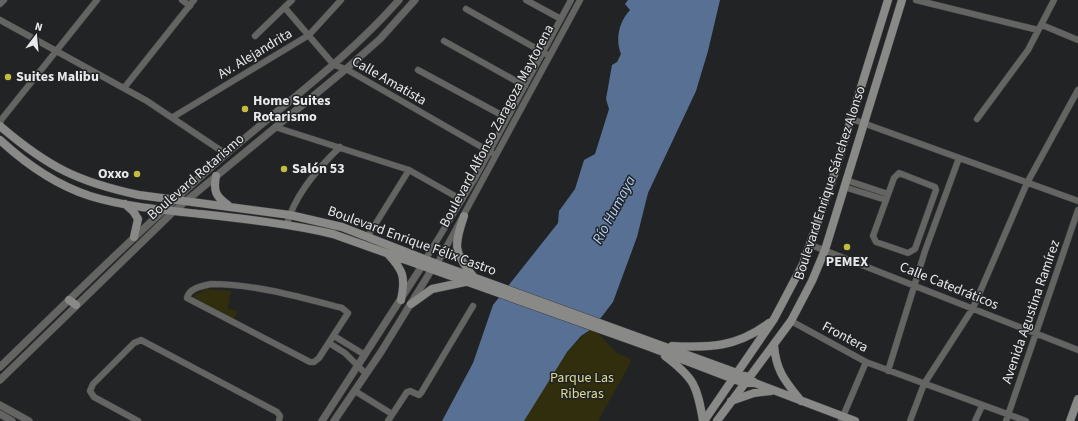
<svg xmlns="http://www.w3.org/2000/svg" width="1078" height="421" font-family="'Source Sans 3',sans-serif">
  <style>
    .green { fill: #302e0d }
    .water { fill: #587093 }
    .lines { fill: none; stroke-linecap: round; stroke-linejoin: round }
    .minor-casing { stroke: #3d3f41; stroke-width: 7 }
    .tertiary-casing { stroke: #3d3f41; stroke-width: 8 }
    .secondary-casing { stroke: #3d3f41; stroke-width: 9 }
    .minor { stroke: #646462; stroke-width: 6 }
    .tertiary { stroke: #646462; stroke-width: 7 }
    .secondary { stroke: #898987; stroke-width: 8 }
    .poi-dot { fill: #c4bc3e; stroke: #212325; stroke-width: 1.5 }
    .labels { text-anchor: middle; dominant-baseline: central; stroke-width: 3; stroke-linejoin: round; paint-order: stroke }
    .street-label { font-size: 14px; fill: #e8e9ea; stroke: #212325 }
    .poi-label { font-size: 14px; font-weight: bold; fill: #e8e9ea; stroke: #212325; text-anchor: start }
    .park-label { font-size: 14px; fill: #deda93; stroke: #212325 }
    .water-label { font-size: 15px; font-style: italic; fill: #b0cffd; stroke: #212325 }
  </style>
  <rect width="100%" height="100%" fill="#212325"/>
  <path class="green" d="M206,289L232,291L230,295L228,309L238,311L234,319L193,298L195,295Z
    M593,328L617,353L629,358L631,362L598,421H524C543,389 562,349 593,328Z"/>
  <path class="water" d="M628,0H720L708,51L696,91L648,193L637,237L613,302L593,328L581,336L567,352L524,421H442L473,363L493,305L558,223L559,211L575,189L584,160L595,154L609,109L606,99L612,65L617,62L621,54C615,39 619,22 630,10L625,4Z"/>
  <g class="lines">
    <defs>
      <path id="minor" d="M182,0L190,6
        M526,0L561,19
        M916,0L1038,30
        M0,4L4,0
        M285,8L334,65L346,69L492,153
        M466,9L546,54
        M0,20L147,101L226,154
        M1042,25L1078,40
        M255,36L292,0
        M444,41L525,86
        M418,70L507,118
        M124,88L194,0
        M173,117L309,35L341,0
        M852,119L1078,201
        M977,119L1028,50L1054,0
        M0,124L1,120L97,0
        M275,127L409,170L462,200
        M899,173L935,187L936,190L915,249L908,253L876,242L873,236L894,178Z
        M846,180L888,194
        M844,187L886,200
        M287,224C295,194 318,168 340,147
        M368,236L409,170
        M811,245L1078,350
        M425,260L474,180L571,0
        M437,264L580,0
        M211,284C255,284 300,297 342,308L348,313L319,358L314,362H310L187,298C189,288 202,286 211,284Z
        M791,321L866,362L1026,421
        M334,336L365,355
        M329,343L345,353L366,374
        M888,371L925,251L959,158
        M355,391L392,414
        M138,421L94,397L90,391L93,384L134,343L141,340L277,412L280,416L279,421
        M388,421L407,392L410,391L419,395L421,393L473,306
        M841,421L866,362
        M910,421L924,384L973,308L1027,183L1078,90
        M975,421L982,406
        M1006,421L1078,210"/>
      <path id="tertiary" d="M0,367C74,295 147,223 225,155C284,104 347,59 399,0
        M0,380L174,211L346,69L380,39L415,0
        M0,405L29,421
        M0,414L12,421
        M322,421L422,266
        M334,421L381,352L432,269"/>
      <path id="secondary" d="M0,126C48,167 78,182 139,195L290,215L342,227L437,264L737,373L748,377L755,383L855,421
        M0,140C26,164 56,185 90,196C126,207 164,210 201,214C246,219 290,224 333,234L650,347L744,383H755
        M216,176C213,191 216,197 228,205
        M125,204L133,211L138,219L134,237
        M464,216C454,245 453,252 473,276
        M388,254C403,270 406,277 401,300
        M69,300L76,305
        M411,304L432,289L465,282
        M774,345C776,371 785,381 801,401
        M672,346C710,348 737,347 769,323
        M665,356C694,378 697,385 703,421
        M731,401L754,393L771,391
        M704,421L774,319L803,264L831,184L888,0
        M717,421L791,321L812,281L825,250L902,0
        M1070,421L1078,399"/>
    </defs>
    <use href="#minor" class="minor-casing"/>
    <use href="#tertiary" class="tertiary-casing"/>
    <use href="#secondary" class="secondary-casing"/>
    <use href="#minor" class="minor"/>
    <use href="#tertiary" class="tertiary"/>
    <use href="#secondary" class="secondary"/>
  </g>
  <g class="poi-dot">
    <circle cx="8" cy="77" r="4"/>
    <circle cx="245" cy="109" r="4"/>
    <circle cx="284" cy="169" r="4"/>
    <circle cx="137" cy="174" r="4"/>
    <circle cx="847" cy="247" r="4"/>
  </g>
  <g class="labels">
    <g class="street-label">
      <text transform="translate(255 54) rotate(-31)">Av. Alejandrita</text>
      <text transform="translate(389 81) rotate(30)">Calle Amatista</text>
      <text transform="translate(497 126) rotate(-62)">Boulevard Alfonso Zaragoza Maytorena</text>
      <text transform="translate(196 177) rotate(-41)">Boulevard Rotarismo</text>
      <text transform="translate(830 183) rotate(-72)">Boulevard Enrique Sánchez Alonso</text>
      <text transform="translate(412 241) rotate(20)">Boulevard Enrique Félix Castro</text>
      <text transform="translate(949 286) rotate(22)">Calle Catedráticos</text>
      <text transform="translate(1031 312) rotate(-71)">Avenida Agustina Ramírez</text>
      <text transform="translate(845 337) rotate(28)">Frontera</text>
    </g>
    <g class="poi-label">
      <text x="16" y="77">Suites Malibu</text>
      <text x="253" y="101">Home Suites<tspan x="253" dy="16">Rotarismo</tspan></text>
      <text x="292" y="169">Salón 53</text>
      <text x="129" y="174" text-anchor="end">Oxxo</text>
      <text x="847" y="262" text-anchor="middle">PEMEX</text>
    </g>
    <g class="park-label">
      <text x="582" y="378">Parque Las<tspan x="582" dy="16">Riberas</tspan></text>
    </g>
    <g class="water-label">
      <text transform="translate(614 210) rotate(-62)">Río Humaya</text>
    </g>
  </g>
  <g transform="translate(36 36) rotate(16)" stroke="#212325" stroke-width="3" paint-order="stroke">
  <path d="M0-3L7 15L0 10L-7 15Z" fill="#e8e9ea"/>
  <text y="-6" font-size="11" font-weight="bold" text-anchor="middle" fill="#e8e9ea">N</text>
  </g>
</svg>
